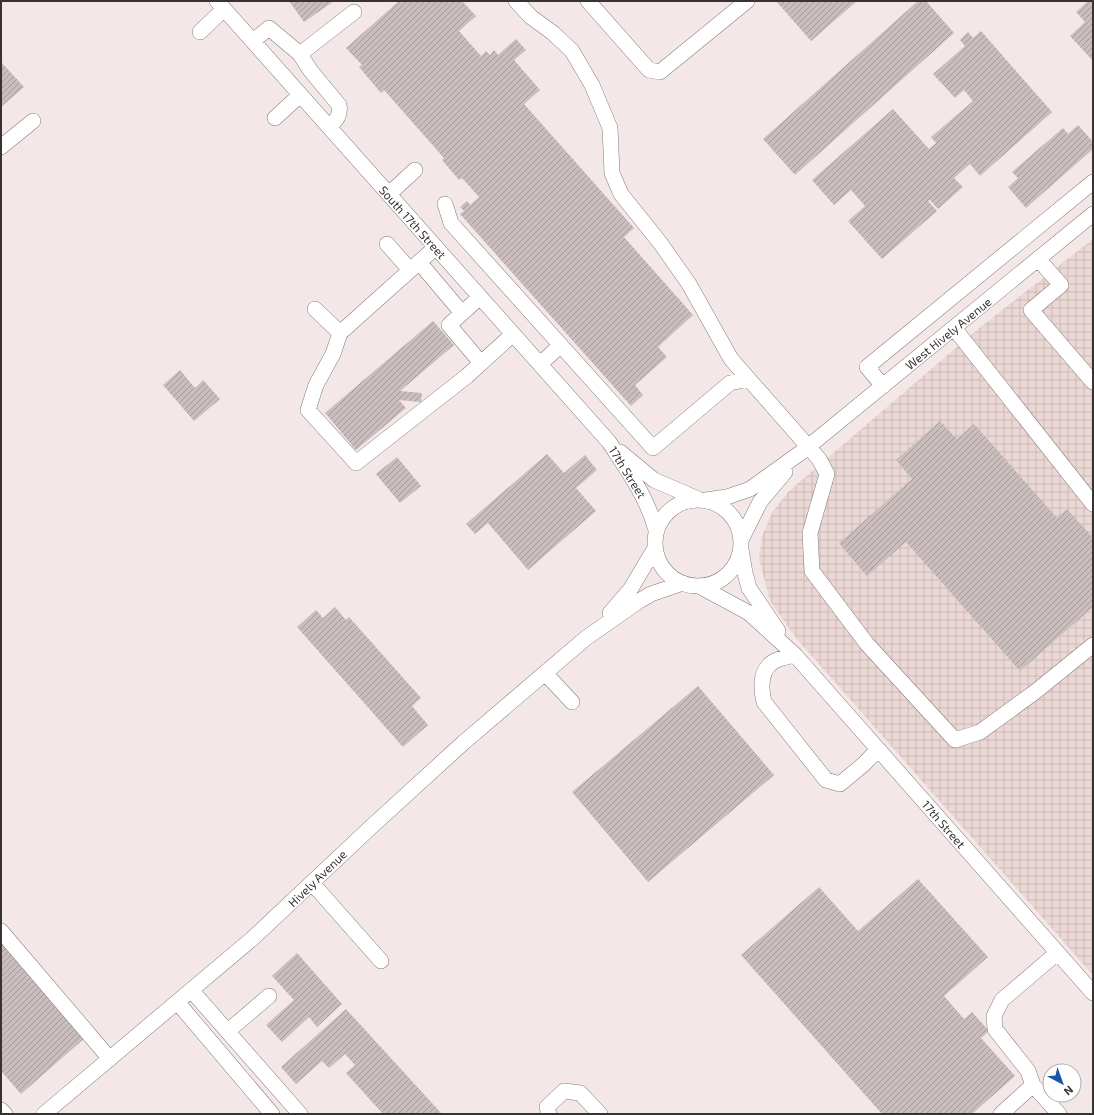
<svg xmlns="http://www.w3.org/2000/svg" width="1094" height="1115" font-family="'Exo 2',sans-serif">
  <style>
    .industrial { fill: url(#industrial-grid) }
    .building { fill: url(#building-hatch) }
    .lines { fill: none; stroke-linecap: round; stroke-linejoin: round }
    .minor-casing { stroke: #867c7b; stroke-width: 16 }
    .minor { stroke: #fff; stroke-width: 15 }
    .labels { text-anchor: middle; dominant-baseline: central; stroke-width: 3; stroke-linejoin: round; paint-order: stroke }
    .street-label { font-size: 12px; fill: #373332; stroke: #fff }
  </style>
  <defs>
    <pattern id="industrial-grid" width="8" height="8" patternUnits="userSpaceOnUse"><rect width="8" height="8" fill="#ebd8d5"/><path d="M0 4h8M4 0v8" fill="none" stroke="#cabab7"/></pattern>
    <pattern id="building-hatch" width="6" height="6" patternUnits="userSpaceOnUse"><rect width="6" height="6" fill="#c9bebd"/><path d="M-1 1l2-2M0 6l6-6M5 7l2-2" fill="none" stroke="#a49b9a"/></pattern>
  </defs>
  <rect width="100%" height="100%" fill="#f3e8e7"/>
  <path class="industrial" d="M1093,239V975L796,638L770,601L759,559L762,536L773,511L789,491L978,329Z"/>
  <path class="building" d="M289,1H334L304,22Z
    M399,1H462L476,16L459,31L481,56L486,51L490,55L494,50L498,55L516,39L526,50L514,60L540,90L524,104L634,228L624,237L693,315L658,347L667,357L635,385L643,395L631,406L460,214L464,211L460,207L467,201L470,205L479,197L462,178L459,180L442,160L444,158L384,90L381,93L359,67L362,65L346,48Z
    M776,1H857L811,41Z
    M918,1H926L954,33L795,175L763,139Z
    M1088,1H1093V61L1070,36L1085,22L1076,12Z
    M981,31L1052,112L980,176L970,164L954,178L963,187L938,209L930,200L928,201L937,211L882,259L848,221L865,206L851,190L834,205L812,180L893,109L929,149L936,143L931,137L973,101L964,90L955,98L933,74L965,46L960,40L968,32L973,38Z
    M1,62L24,87L1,107Z
    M1078,125L1093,142V149L1026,208L1008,187L1018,178L1012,172L1063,128L1068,134Z
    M433,321L454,345L400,391L422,393L421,402L399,400L406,408L356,450L325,413Z
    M180,370L195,388L203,380L220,399L194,421L163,385Z
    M940,421L957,439L974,424L1057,518L1067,509L1093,538V607L1020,671L906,542L867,576L839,543L912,479L896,460Z
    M547,454L564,473L585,455L597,470L576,488L596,511L528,570L488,523L475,534L466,524Z
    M397,457L421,486L400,503L376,474Z
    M335,607L346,620L349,617L421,698L412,706L428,725L403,747L297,627L316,610L323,618Z
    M698,686L774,775L648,882L572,792Z
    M918,879L988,957L944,996L964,1019L972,1012L989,1031L981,1038L1015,1076L972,1114H882L741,955L819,887L858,931Z
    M1,941L86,1037L21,1094L1,1071Z
    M297,953L342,1004L317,1027L309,1017L282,1042L266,1025L294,1000L272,976Z
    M346,1009L442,1114H383L346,1073L355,1065L345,1054L329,1068L322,1061L296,1084L281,1067Z"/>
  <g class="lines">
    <defs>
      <path id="minor" d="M217,1L609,442C628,471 647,497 656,530
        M516,1L531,17L553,33L572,51L592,85L610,128L612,173L621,194L661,244L689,284L731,359L819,459L827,474L810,533L812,571L867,644L955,740L980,732L1035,692L1093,645
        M588,1L649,70L660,72L747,1
        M200,32L224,9
        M253,41L269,28L300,54L310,70L339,105C341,116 336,120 329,127
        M300,54L354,12
        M275,118L300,95
        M1,147L33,121
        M389,194L415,170
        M445,204L451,223L653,448L730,383L748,379
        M387,244L410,270
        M436,247L340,333L333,354L316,385L308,410L356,463L467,376L513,334
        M1038,259L1061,285L1031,310L1093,382
        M419,262L462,313
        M480,297L449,325L481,363
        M315,309L340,333
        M954,328L1093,504
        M540,364L561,345
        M883,386L867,367L1093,182
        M620,452L654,480L698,499
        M655 543a43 43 0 1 1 86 0a43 43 0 1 1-86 0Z
        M706,500L727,497L750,489L803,451L1093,214
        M741,540L760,502L785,472
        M741,549L745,573L749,588L778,631
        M699,586L749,613L795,655L1093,993
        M610,613L630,590L655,548
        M795,655C788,657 779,658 773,662C759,671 761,689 764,702L826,780L840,784L864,764L878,749
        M545,673L572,702
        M312,883L381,961
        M1,931L110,1059
        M192,991L300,1114
        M178,1003L272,1114
        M228,1031L269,996
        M1033,1085L1028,1071L995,1029L994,1016L1002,1000L1057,953
        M1,1110L5,1114
        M44,1114L253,938L371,827L463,743L586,638L639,601L651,594L683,583
        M549,1114L547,1107L564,1091L580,1093L600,1114
        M1001,1114L1033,1085L1059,1114"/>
    </defs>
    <use href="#minor" class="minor-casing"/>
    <use href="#minor" class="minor"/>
  </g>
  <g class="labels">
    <g class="street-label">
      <text transform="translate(413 222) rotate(48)">South 17th Street</text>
      <text transform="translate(948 333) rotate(-39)">West Hively Avenue</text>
      <text transform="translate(628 472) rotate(58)">17th Street</text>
      <text transform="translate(944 824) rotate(49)">17th Street</text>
      <text transform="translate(317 878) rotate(-44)">Hively Avenue</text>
    </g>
  </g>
  <rect width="1094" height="1115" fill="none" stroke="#373332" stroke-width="4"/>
  <g transform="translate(1062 1083) rotate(139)"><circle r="19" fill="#ffffff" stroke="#afadad"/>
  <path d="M0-3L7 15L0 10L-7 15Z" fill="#1b54a5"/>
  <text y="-6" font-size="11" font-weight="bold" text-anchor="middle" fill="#373332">N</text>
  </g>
</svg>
